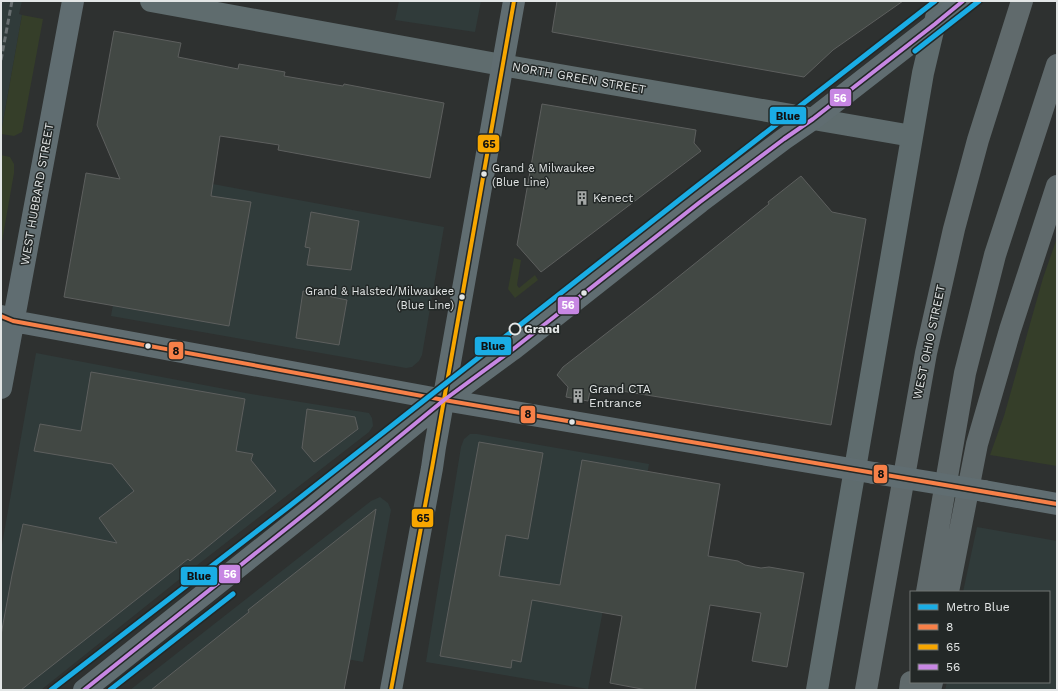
<svg xmlns="http://www.w3.org/2000/svg" width="1058" height="691" font-family="'Work Sans',sans-serif">
  <style>
    .built { fill: #303b3a }
    .green { fill: #353e29 }
    .building { fill: #424844; stroke: #5d5f5e }
    .lines { fill: none; stroke-linecap: round; stroke-linejoin: round }
    .street { stroke: #5f6c6e; stroke-width: 22 }
    .secondary { stroke: #606d71; stroke-width: 22 }
    .highway { stroke: #606a6c; stroke-width: 22 }
    .rail { stroke: #686f70; stroke-width: 3; stroke-dasharray: 6 3; stroke-linecap: butt }
    .secondary-bridge { stroke: #606d71; stroke-width: 22 }
    .bus-1-casing { stroke: #232827; stroke-width: 7 }
    .bus-2-casing { stroke: #232827; stroke-width: 7 }
    .bus-3-casing { stroke: #232827; stroke-width: 7 }
    .bus-1 { stroke: #f78048; stroke-width: 4 }
    .bus-2 { stroke: #f7a600; stroke-width: 4 }
    .bus-3 { stroke: #c787e3; stroke-width: 4 }
    .metro-1-casing { stroke: #232827; stroke-width: 8 }
    .metro-1 { stroke: #1aade5; stroke-width: 5 }
    .bus-dot { fill: #e3e6e6; stroke: #232827; stroke-width: 1.5 }
    .stop-dot { fill: #232827; stroke: #e3e6e6; stroke-width: 2 }
    .labels { text-anchor: middle; dominant-baseline: central; stroke-width: 3; stroke-linejoin: round; paint-order: stroke }
    .bus-label { font-size: 11px; fill: #e3e6e6; stroke: #232827; text-anchor: start }
    .street-label { font-size: 12px; fill: #e3e6e6; stroke: #232827 }
    .poi-label { font-size: 12px; fill: #e3e6e6; stroke: #232827; text-anchor: start }
    .stop-label { font-size: 12px; font-weight: bold; fill: #e3e6e6; stroke: #232827; text-anchor: start }
    .line-badge { stroke: #232827; stroke-width: 1.5 }
    .badge-label { font-size: 11px; text-anchor: middle; font-weight: bold; fill: #fff }
    .pale-badge-label { font-size: 11px; text-anchor: middle; font-weight: bold; fill: #111 }
  </style>
  <rect width="100%" height="100%" fill="#2e3130"/>
  <path class="built" d="M1,1H22L19,14L22,15L1,133Z
    M399,1H481L475,32L395,20Z
    M137,170L444,227L422,355L419,361L412,367L406,368L111,316Z
    M36,353L251,394L369,413L372,418L373,426L369,432L196,566L41,690H1V550Z
    M470,434H477L649,464L630,576L610,573L588,689L426,662L461,447L464,439Z
    M380,497L388,503L391,510L363,662L266,644L258,690H130L371,501Z
    M977,527L1057,541V690H945L947,682H1049V592H963Z"/>
  <path class="green" d="M22,15L43,19L22,132L14,136L1,134V133Z
    M1,155L10,157L14,164V173L1,247Z
    M1057,238V466L990,455L1004,416L1043,278Z
    M514,258L521,260L517,285L519,288L535,275L538,280L515,298L508,289Z"/>
  <path class="building" d="M557,1H903L833,50L804,77L552,32Z
    M114,31L181,43L178,57L238,69L239,64L268,69L285,72L284,76L343,86L344,84L444,103L430,178L278,150L279,145L220,136L211,196L251,202L229,326L64,297L86,173L120,179L97,125Z
    M542,104L696,130L694,143L701,151L541,272L517,245Z
    M801,176L832,212L866,219L831,425L591,386L588,401L566,397L568,387L557,375L563,367L657,294L769,204L768,202Z
    M311,212L359,221L351,270L307,265L310,248L305,247Z
    M303,291L347,300L339,345L296,338Z
    M91,372L245,399L236,451L253,454L251,460L276,491L190,561L188,559L21,690H1V635L12,575L23,524L117,543L99,518L134,491L112,464L34,451L40,424L81,431Z
    M307,409L355,417L358,429L314,462L302,448Z
    M479,442L543,453L528,539L506,535L499,576L560,585L582,460L720,484L708,556L738,561L745,565L761,568L769,567L804,573L787,667L752,661L761,613L710,605L695,690H647L610,683L622,616L532,600L521,662L512,660L511,668L440,656Z
    M376,509L350,659L344,690H151L249,612L248,610Z"/>
  <g class="lines">
    <path class="street" d="M151,1L502,65L912,136
      M817,690L923,73L940,1"/>
    <path class="secondary" d="M1,316L13,321L444,400L874,473
      M1,388L73,1
      M984,491L1057,504
      M84,690L311,509L444,400L512,350L700,202L784,139L813,119L935,24L963,1
      M391,690L432,468L435,447L514,1"/>
    <path class="highway" d="M927,592L965,373L995,255L1057,65
      M948,592L977,444L1010,330L1057,186
      M866,690L926,353L954,229L978,140L1022,1
      M910,690L911,682
      M930,690L932,682"/>
    <path class="rail" d="M1,60L12,1"/>
    <path class="secondary-bridge" d="M874,473L984,491"/>
    <defs>
      <path id="bus-1" d="M1,316L13,321L444,400L1057,504"/>
      <path id="bus-2" d="M391,690L432,468L514,1"/>
      <path id="bus-3" d="M84,690L311,509L444,400L512,350L700,202L784,139L813,119L935,24L963,1"/>
    </defs>
    <use href="#bus-1" class="bus-1-casing"/>
    <use href="#bus-2" class="bus-2-casing"/>
    <use href="#bus-3" class="bus-3-casing"/>
    <use href="#bus-1" class="bus-1"/>
    <use href="#bus-2" class="bus-2"/>
    <use href="#bus-3" class="bus-3"/>
    <defs>
      <path id="metro-1" d="M915,51L979,1
        M51,690L287,508L692,190L935,1
        M110,690L233,594"/>
    </defs>
    <use href="#metro-1" class="metro-1-casing"/>
    <use href="#metro-1" class="metro-1"/>
  </g>
  <defs>
    <symbol id="building-bare" viewBox="-9 -9 18 18"><path d="M-4-6H4V6H1V3H-1V6H-4ZM-2.5-4.3h1.7v1.8h-1.7ZM.8-4.3h1.7v1.8H.8ZM-2.5-1h1.7V.8h-1.7ZM.8-1h1.7V.8H.8Z" fill="#a4a7a6" stroke="#232827" stroke-width="2.5" paint-order="stroke"/></symbol>
  </defs>
  <g fill-rule="evenodd">
    <use href="#building-bare" x="572" y="188" width="20" height="20"/>
    <use href="#building-bare" x="568" y="386" width="20" height="20"/>
  </g>
  <g class="bus-dot">
    <circle cx="484" cy="174" r="3.5"/>
    <circle cx="584" cy="293" r="3.5"/>
    <circle cx="462" cy="297" r="3.5"/>
    <circle cx="148" cy="346" r="3.5"/>
    <circle cx="572" cy="422" r="3.5"/>
  </g>
  <circle class="stop-dot" cx="515" cy="329" r="5.5"/>
  <g class="labels">
    <g class="bus-label">
      <text x="492" y="168">Grand &amp; Milwaukee<tspan x="492" dy="14">(Blue Line)</tspan></text>
      <text x="454" y="291" text-anchor="end">Grand &amp; Halsted/Milwaukee<tspan x="454" dy="14">(Blue Line)</tspan></text>
    </g>
    <g class="street-label">
      <text transform="translate(579 78) rotate(10)">NORTH GREEN STREET</text>
      <text transform="translate(37 194) rotate(-80)">WEST HUBBARD STREET</text>
      <text transform="translate(929 342) rotate(-78)">WEST OHIO STREET</text>
    </g>
    <g class="poi-label">
      <text x="593" y="198">Kenect</text>
      <text x="589" y="389">Grand CTA<tspan x="589" dy="14">Entrance</tspan></text>
    </g>
    <g class="stop-label">
      <text x="524" y="329">Grand</text>
    </g>
  </g>
  <g class="line-badge">
    <rect x="829" y="88" width="23" height="19" rx="4" fill="#c787e3"/>
    <rect x="769" y="106" width="38" height="19" rx="4" fill="#1aade5"/>
    <rect x="477" y="134" width="23" height="19" rx="4" fill="#f7a600"/>
    <rect x="557" y="296" width="23" height="19" rx="4" fill="#c787e3"/>
    <rect x="474" y="336" width="38" height="20" rx="4" fill="#1aade5"/>
    <rect x="168" y="341" width="16" height="19" rx="4" fill="#f78048"/>
    <rect x="520" y="405" width="16" height="19" rx="4" fill="#f78048"/>
    <rect x="873" y="464" width="15" height="20" rx="4" fill="#f78048"/>
    <rect x="411" y="508" width="23" height="20" rx="4" fill="#f7a600"/>
    <rect x="218" y="564" width="23" height="20" rx="4" fill="#c787e3"/>
    <rect x="180" y="566" width="38" height="20" rx="4" fill="#1aade5"/>
  </g>
  <g class="badge-label">
    <text x="840" y="102">56</text>
    <text x="568" y="309">56</text>
    <text x="230" y="578">56</text>
  </g>
  <g class="pale-badge-label">
    <text x="788" y="120">Blue</text>
    <text x="489" y="148">65</text>
    <text x="493" y="350">Blue</text>
    <text x="176" y="355">8</text>
    <text x="528" y="418">8</text>
    <text x="881" y="478">8</text>
    <text x="423" y="522">65</text>
    <text x="199" y="580">Blue</text>
  </g>
  <rect width="1058" height="691" fill="none" stroke="#e3e6e6" stroke-width="4"/>
  <rect x="910" y="591" width="140" height="92" fill="#232827" stroke="#707473"/>
  <rect x="918" y="604" width="20" height="6" fill="#1aade5" stroke="#707473"/>
  <text x="946" y="611" font-size="12" fill="#e3e6e6">Metro Blue</text>
  <rect x="918" y="624" width="20" height="6" fill="#f78048" stroke="#707473"/>
  <text x="946" y="631" font-size="12" fill="#e3e6e6">8</text>
  <rect x="918" y="644" width="20" height="6" fill="#f7a600" stroke="#707473"/>
  <text x="946" y="651" font-size="12" fill="#e3e6e6">65</text>
  <rect x="918" y="664" width="20" height="6" fill="#c787e3" stroke="#707473"/>
  <text x="946" y="671" font-size="12" fill="#e3e6e6">56</text>
</svg>
